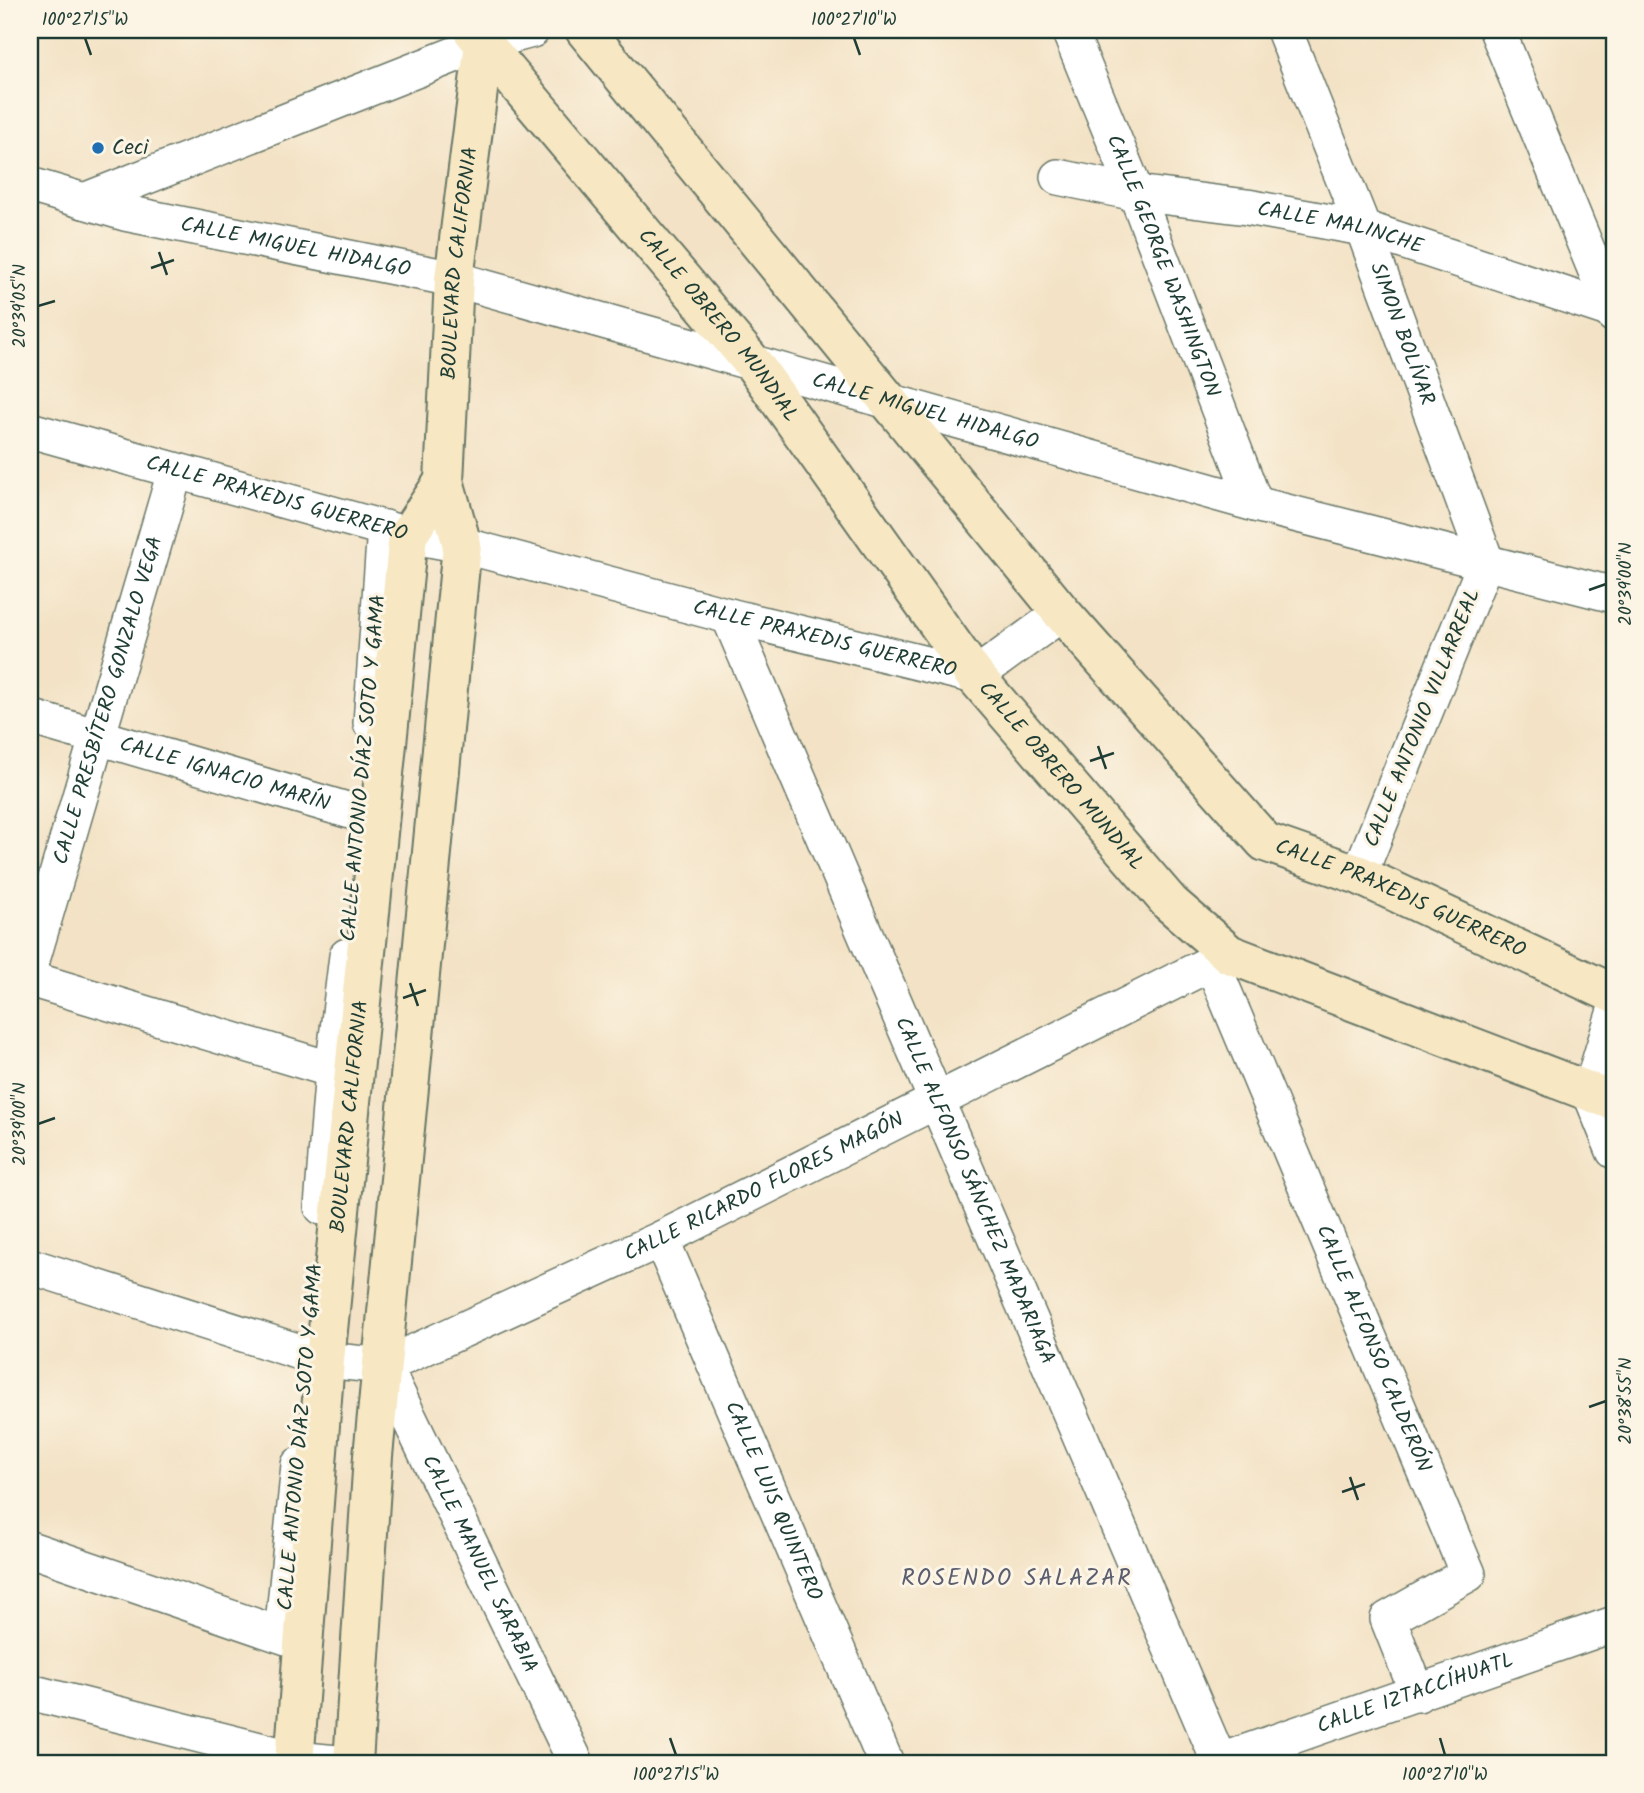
<svg xmlns="http://www.w3.org/2000/svg" width="1644" height="1793" font-family="Kalam,sans-serif">
  <style>
    .lines { fill: none; stroke-linecap: round; stroke-linejoin: round }
    .street-casing { stroke: #697767; stroke-width: 38 }
    .secondary-casing { stroke: #697767; stroke-width: 42 }
    .street { stroke: #fff; stroke-width: 35 }
    .secondary { stroke: #f7e8c3; stroke-width: 38 }
    .ticks { fill: none; stroke: #1f3d34; stroke-width: 2.5 }
    .poi-dot { fill: #1f6fb2; stroke: #fcf5e5; stroke-width: 2.5 }
    .labels { text-anchor: middle; dominant-baseline: central; stroke-width: 6; stroke-linejoin: round; paint-order: stroke }
    .poi-label { font-size: 21px; fill: #1f3d34; stroke: #fcf5e5; text-anchor: start }
    .street-label { font-size: 21px; fill: #1f3d34; stroke: #fcf5e5 }
    .neighbourhood-label { font-size: 23px; letter-spacing: 2px; fill: #5b5e6f; stroke: #fcf5e5 }
    .neatline { fill: none; stroke: #1f3d34; stroke-width: 2.5 }
    .ticks-label { font-size: 18px; text-anchor: middle; fill: #1f3d34 }
  </style>
  <rect width="100%" height="100%" fill="#fcf5e5"/>
  <filter id="ink" filterUnits="userSpaceOnUse"><feTurbulence type="fractalNoise" baseFrequency=".0143" numOctaves="2"/><feDisplacementMap in="SourceGraphic" scale="14" xChannelSelector="R" yChannelSelector="G"/><feConvolveMatrix kernelMatrix="1 2 1 2 8 2 1 2 1" color-interpolation-filters="sRGB"/></filter>
  <filter id="wash" filterUnits="userSpaceOnUse"><feTurbulence type="fractalNoise" baseFrequency=".00686" numOctaves="4" result="noise"/><feDisplacementMap in="SourceGraphic" scale="28" xChannelSelector="R" yChannelSelector="G"/><feGaussianBlur stdDeviation="1.57" result="paint"/><feColorMatrix in="noise" values="0 0 0 0 0 0 0 0 0 0 0 0 0 0 0 0 0 1.4 0 .05"/><feComposite in="paint" operator="in"/></filter>
  <g filter="url(#wash)">
    <rect width="100%" height="100%" fill="#f3e2c5"/>
  </g>
  <g filter="url(#ink)">
    <g class="lines">
      <defs>
        <g id="street">
          <path id="s1" d="M1069,30L1136,193L1255,504"/>
          <path id="s2" d="M1284,30L1363,228L1486,561L1359,875"/>
          <path d="M1497,30L1614,315"/>
          <path id="s3" d="M1058,177L1136,193L1247,207L1363,228L1614,311"/>
          <path id="s4" d="M30,185L125,213L454,279L1255,504L1614,595"/>
          <path d="M84,201L484,43L532,30"/>
          <path id="s5" d="M30,430L408,535L462,545L729,616L975,676L1062,613"/>
          <path id="s6" d="M729,616L1220,1763"/>
          <path id="s7" d="M30,717L381,820"/>
          <path d="M371,723L385,528"/>
          <path id="s8" d="M1212,963L1468,1574L1388,1619L1418,1694"/>
          <path id="s9" d="M30,967L175,472"/>
          <path d="M30,979L353,1076"/>
          <path d="M1614,1014L1590,1092L1614,1151"/>
          <path d="M322,1207L333,1070L347,956"/>
          <path id="s10" d="M661,1239L886,1763"/>
          <path id="s11" d="M30,1266L325,1360L384,1366L661,1239L1229,954"/>
          <path id="s12" d="M384,1366L576,1763"/>
          <path d="M30,1549L301,1642"/>
          <path d="M282,1635L299,1465"/>
          <path d="M30,1692L295,1759L337,1763"/>
          <path id="s13" d="M1215,1763L1614,1624"/>
        </g>
        <g id="secondary">
          <path id="s14" d="M585,30L1062,613L1265,842L1359,875L1614,994"/>
          <path id="s15" d="M473,31L755,366L975,676L1170,903L1229,954L1614,1101"/>
          <path id="s16" d="M294,1763L325,1360L408,535L444,481"/>
          <path id="s17" d="M353,1763L373,1456L462,545L444,481L454,279L484,43"/>
        </g>
      </defs>
      <use href="#street" class="street-casing"/>
      <use href="#secondary" class="secondary-casing"/>
      <use href="#street" class="street"/>
      <use href="#secondary" class="secondary"/>
    </g>
  </g>
  <path class="ticks" d="M85,38L91,55M854,38L860,55M159,252L167,275M151,268L174,260M38,306L55,301M1589,590L1606,584M1098,746L1106,769M1090,761L1114,753M410,983L418,1006M403,998L426,990M38,1124L55,1118M1589,1407L1606,1401M1350,1477L1358,1500M1342,1492L1365,1484M670,1738L676,1755M1440,1738L1445,1755"/>
  <circle class="poi-dot" cx="98" cy="148" r="7"/>
  <g class="labels">
    <g class="poi-label">
      <text x="112" y="148">Ceci</text>
    </g>
    <g class="street-label">
      <text stroke="none"><textPath href="#s3" startOffset="287">CALLE MALINCHE</textPath></text>
      <text stroke="none"><textPath href="#s4" startOffset="273">CALLE MIGUEL HIDALGO</textPath></text>
      <text stroke="none"><textPath href="#s17" startOffset="1508">BOULEVARD CALIFORNIA</textPath></text>
      <text stroke="none"><textPath href="#s1" startOffset="254">CALLE GEORGE WASHINGTON</textPath></text>
      <text stroke="none"><textPath href="#s15" startOffset="383">CALLE OBRERO MUNDIAL</textPath></text>
      <text stroke="none"><textPath href="#s2" startOffset="326">SIMON BOLÍVAR</textPath></text>
      <text stroke="none"><textPath href="#s4" startOffset="924">CALLE MIGUEL HIDALGO</textPath></text>
      <text stroke="none"><textPath href="#s5" startOffset="256">CALLE PRAXEDIS GUERRERO</textPath></text>
      <text stroke="none"><textPath href="#s5" startOffset="822">CALLE PRAXEDIS GUERRERO</textPath></text>
      <text stroke="none"><textPath href="#s9" startOffset="278">CALLE PRESBÍTERO GONZALO VEGA</textPath></text>
      <text transform="translate(1423 718) rotate(-68)">CALLE ANTONIO VILLARREAL</text>
      <text transform="translate(364 768) rotate(-85)">CALLE ANTONIO DÍAZ SOTO Y GAMA</text>
      <text stroke="none"><textPath href="#s7" startOffset="203">CALLE IGNACIO MARÍN</textPath></text>
      <text stroke="none"><textPath href="#s15" startOffset="950">CALLE OBRERO MUNDIAL</textPath></text>
      <text stroke="none"><textPath href="#s14" startOffset="1206">CALLE PRAXEDIS GUERRERO</textPath></text>
      <text stroke="none"><textPath href="#s16" startOffset="649">BOULEVARD CALIFORNIA</textPath></text>
      <text stroke="none"><textPath href="#s11" startOffset="789">CALLE RICARDO FLORES MAGÓN</textPath></text>
      <text stroke="none"><textPath href="#s6" startOffset="625">CALLE ALFONSO SÁNCHEZ MADARIAGA</textPath></text>
      <text stroke="none"><textPath href="#s8" startOffset="418">CALLE ALFONSO CALDERÓN</textPath></text>
      <text transform="translate(301 1437) rotate(-85)">CALLE ANTONIO DÍAZ SOTO Y GAMA</text>
      <text stroke="none"><textPath href="#s10" startOffset="285">CALLE LUIS QUINTERO</textPath></text>
      <text stroke="none"><textPath href="#s12" startOffset="220">CALLE MANUEL SARABIA</textPath></text>
      <text stroke="none"><textPath href="#s13" startOffset="212">CALLE IZTACCÍHUATL</textPath></text>
    </g>
    <g class="neighbourhood-label">
      <text x="1017" y="1579">ROSENDO SALAZAR</text>
    </g>
  </g>
  <rect width="1644" height="1793" fill="none" stroke="#fcf5e5" stroke-width="77"/>
  <rect x="38" y="38" width="1568" height="1717" class="neatline"/>
  <g class="ticks-label">
    <text x="85" y="25">100°27'15"W</text>
    <text x="854" y="25">100°27'10"W</text>
    <text transform="translate(19 306) rotate(-90)" y="6">20°39'05"N</text>
    <text transform="translate(1625 584) rotate(-90)" y="6">20°39'00"N</text>
    <text transform="translate(19 1124) rotate(-90)" y="6">20°39'00"N</text>
    <text transform="translate(1625 1401) rotate(-90)" y="6">20°38'55"N</text>
    <text x="676" y="1780">100°27'15"W</text>
    <text x="1445" y="1780">100°27'10"W</text>
  </g>
</svg>
